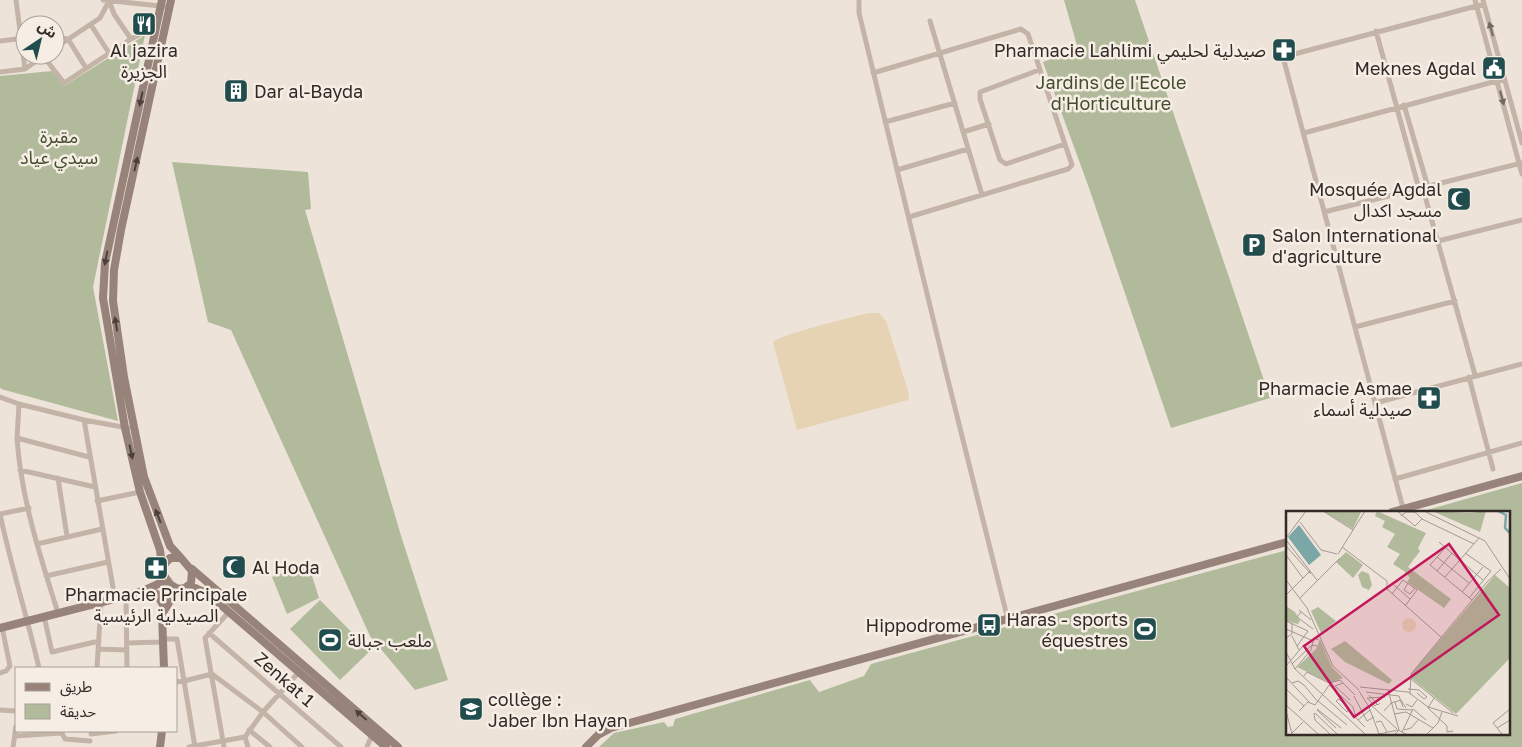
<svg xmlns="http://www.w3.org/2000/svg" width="1522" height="747" font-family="'Golos Text','Noto Sans Arabic',sans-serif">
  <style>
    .green { fill: #b1bb9b }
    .sand { fill: #e6d3b3 }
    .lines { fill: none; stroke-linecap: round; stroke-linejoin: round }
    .street { stroke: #c4b3a7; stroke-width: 5 }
    .secondary { stroke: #978379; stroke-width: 8 }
    .oneway { fill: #746860 }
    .oneway2 { fill: #4b403b }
    .labels { text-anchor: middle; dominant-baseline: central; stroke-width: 5; stroke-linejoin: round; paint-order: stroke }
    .poi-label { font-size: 18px; fill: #322a26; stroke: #f6eee5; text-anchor: end }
    .park-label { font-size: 18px; fill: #424d2d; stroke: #f6eee5 }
    .street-label { font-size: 18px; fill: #322a26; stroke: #f6eee5 }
    .inset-river { fill: none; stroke: #7ca7a7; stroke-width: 2.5 }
    .inset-road { fill: none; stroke: #a39991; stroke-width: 1 }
    .view { fill: #c2185b; fill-opacity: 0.15; stroke: #c2185b; stroke-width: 2.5 }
    .inset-edge { fill: none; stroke: #322a26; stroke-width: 2.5 }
  </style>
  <rect width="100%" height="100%" fill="#eee3d9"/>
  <path class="green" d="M1064,0H1135L1270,398L1171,428L1089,188L1043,62L1078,49Z
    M145,35L93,287L118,421L1,389L0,387V76L52,71L64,86Z
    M172,162L308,172L311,209L305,210L402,539L448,680L415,690L370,636L231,330L208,322Z
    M1522,483V747H599L614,733L664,722L668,727L673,726L675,719L810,680L819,692L864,676L871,664L1287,550V733H1508V512H1420Z
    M308,563L319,598L287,614L272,577Z
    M320,600L370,651L340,680L290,629Z"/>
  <path class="sand" d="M869,313H879L886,321L909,394L908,400L797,430L773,342C779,335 855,316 869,313Z"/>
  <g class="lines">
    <path class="street" d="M16,0L25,69
      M103,0L170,7
      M859,0V13L947,376L1008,620
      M1475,0L1522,174
      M1483,0L1522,143
      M109,1L114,14L131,39
      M930,21L982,195
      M91,25L109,53
      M1376,31L1419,189L1425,196L1475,375
      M55,37L68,39L86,68
      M0,41L25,38
      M55,48L100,18L109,1
      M44,57L64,83L131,39L157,25
      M1039,70L980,92V99L1000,160L1006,164L1065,144
      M0,72L25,69L45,55
      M873,73L1021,29L1028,34L1072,165L1068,169L909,217
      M1404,105L1428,187L1425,196
      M885,122L955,103
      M963,132L989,124
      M1304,133L1504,79
      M897,170L968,149
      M1324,212L1522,163
      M1438,241L1522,220
      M1355,327L1455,301
      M1469,377L1493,469
      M0,397L19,404L84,420L115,599
      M1375,403L1522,364
      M84,420L128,428
      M17,438L19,404
      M20,470L95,487
      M58,478L67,536
      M1395,479L1522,443
      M97,501L140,492
      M1403,508L1283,57L1484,4
      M0,514C11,566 27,616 39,668
      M0,514L29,508
      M37,544L102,529
      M46,576L108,562
      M126,596L127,668
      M58,613C40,556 21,498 17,438L89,457
      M44,616L52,652L99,641
      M209,633L341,747
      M162,639H177L184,681L176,682
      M127,643L162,642
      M98,649L127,650
      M97,668L101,602
      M0,673L6,671L10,666L2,627
      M0,710L16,711
      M249,730L270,747
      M61,731L65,739L90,741
      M91,734L116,731
      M15,736L61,733
      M245,737L263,712L299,672
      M13,747L16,726
      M189,747L245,737L248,747
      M195,747L184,681L212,674L263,712L302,747
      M224,747L205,638L229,612
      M367,747L373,732"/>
    <path class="secondary" d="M162,0L105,263L103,298L125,428L140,492L160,550L163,574L171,585L178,589L185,588L191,583L192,571L181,558H170L163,566
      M171,0L121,230L114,270L113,301L124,377L144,477L170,546L181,558
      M1392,512L1522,476
      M192,569L398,747
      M185,588H195L208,594L386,747
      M145,590L157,594L163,605
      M164,611L175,593L182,589
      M0,628L126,596L145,590L167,580
      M164,668L162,615L168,582
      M160,747L162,731
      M586,747L598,735L611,728L1287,542"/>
  </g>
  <defs><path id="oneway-solid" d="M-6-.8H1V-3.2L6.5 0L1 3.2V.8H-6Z" transform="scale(1.25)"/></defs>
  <g class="oneway">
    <use href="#oneway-solid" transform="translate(1491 29) rotate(-105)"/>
    <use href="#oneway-solid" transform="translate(1502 98) rotate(75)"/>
  </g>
  <g class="oneway2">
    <use href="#oneway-solid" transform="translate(141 99) rotate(102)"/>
    <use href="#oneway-solid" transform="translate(136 164) rotate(-77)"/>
    <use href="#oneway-solid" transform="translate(106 258) rotate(101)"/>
    <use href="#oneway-solid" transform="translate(116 324) rotate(-99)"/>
    <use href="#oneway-solid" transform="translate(131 452) rotate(78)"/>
    <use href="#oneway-solid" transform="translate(158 516) rotate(-112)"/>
    <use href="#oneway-solid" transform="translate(361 715) rotate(-139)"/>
  </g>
  <defs>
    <symbol id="restaurant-square" viewBox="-11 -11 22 22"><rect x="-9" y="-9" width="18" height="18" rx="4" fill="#214d4e" stroke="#f6eee5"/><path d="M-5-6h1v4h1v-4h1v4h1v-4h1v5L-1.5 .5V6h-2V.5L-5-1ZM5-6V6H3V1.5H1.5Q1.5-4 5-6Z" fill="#fff"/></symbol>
    <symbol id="pharmacy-square" viewBox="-11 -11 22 22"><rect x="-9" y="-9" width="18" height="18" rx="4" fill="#214d4e" stroke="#f6eee5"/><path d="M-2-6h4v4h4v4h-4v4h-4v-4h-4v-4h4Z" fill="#fff"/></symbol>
    <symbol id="civic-square" viewBox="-11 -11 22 22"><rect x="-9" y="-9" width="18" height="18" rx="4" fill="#214d4e" stroke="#f6eee5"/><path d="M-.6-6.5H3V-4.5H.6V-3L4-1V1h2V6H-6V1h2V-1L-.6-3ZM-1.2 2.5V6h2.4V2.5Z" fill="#fff"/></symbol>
    <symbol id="building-square" viewBox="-11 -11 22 22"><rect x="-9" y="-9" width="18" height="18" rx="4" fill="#214d4e" stroke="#f6eee5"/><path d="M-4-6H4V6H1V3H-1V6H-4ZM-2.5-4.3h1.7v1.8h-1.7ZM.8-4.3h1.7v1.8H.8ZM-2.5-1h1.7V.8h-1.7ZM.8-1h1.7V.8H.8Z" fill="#fff"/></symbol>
    <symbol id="mosque-square" viewBox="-11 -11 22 22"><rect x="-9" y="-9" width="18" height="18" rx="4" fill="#214d4e" stroke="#f6eee5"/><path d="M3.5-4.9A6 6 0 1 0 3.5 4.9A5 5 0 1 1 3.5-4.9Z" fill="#fff"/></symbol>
    <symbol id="parking-square" viewBox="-11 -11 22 22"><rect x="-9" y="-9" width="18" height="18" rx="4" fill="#214d4e" stroke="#f6eee5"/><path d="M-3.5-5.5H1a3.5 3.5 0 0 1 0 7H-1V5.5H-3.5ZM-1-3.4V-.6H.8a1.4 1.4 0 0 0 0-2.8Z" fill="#fff"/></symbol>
    <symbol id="bus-square" viewBox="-11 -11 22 22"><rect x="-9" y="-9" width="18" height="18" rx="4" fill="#214d4e" stroke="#f6eee5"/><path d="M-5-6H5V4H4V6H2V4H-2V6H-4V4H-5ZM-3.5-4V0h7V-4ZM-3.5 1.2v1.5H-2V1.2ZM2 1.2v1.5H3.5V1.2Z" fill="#fff"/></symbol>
    <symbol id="stadium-square" viewBox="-11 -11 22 22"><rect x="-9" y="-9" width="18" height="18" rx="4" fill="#214d4e" stroke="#f6eee5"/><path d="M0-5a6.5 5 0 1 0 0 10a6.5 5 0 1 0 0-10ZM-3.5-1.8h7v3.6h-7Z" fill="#fff"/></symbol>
    <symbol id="university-square" viewBox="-11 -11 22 22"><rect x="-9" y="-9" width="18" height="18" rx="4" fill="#214d4e" stroke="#f6eee5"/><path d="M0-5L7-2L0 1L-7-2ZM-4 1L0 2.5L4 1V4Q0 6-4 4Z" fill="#fff"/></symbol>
  </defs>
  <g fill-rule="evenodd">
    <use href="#restaurant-square" x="130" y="10" width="28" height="28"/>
    <use href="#pharmacy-square" x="1270" y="36" width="28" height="28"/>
    <use href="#civic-square" x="1480" y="54" width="28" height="28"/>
    <use href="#building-square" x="222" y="77" width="28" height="28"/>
    <use href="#mosque-square" x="1445" y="185" width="28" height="28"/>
    <use href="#parking-square" x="1240" y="231" width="28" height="28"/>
    <use href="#pharmacy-square" x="1415" y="384" width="28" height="28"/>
    <use href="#mosque-square" x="220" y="553" width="28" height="28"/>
    <use href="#pharmacy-square" x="142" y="554" width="28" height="28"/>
    <use href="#bus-square" x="975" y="611" width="28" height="28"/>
    <use href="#stadium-square" x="1131" y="615" width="28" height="28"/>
    <use href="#stadium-square" x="316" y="626" width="28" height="28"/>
    <use href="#university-square" x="457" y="695" width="28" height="28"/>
  </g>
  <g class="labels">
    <g class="poi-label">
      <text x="144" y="50" text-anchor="middle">Al jazira<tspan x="144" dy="21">الجزيرة</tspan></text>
      <text x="1266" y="50">Pharmacie Lahlimi صيدلية لحليمي</text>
      <text x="1476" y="68">Meknes Agdal</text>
      <text x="254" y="91" text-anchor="start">Dar al-Bayda</text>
      <text x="1442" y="189">Mosquée Agdal<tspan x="1442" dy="21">مسجد اكدال</tspan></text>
      <text x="1272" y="235" text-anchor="start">Salon International<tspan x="1272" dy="21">d'agriculture</tspan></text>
      <text x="1412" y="388">Pharmacie Asmae<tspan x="1412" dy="21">صيدلية أسماء</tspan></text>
      <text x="252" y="567" text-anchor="start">Al Hoda</text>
      <text x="156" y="594" text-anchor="middle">Pharmacie Principale<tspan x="156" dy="21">الصيدلية الرئيسية</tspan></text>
      <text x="1128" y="619">Haras - sports<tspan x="1128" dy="21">équestres</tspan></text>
      <text x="972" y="625">Hippodrome</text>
      <text x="348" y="640" text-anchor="start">ملعب جبالة</text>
      <text x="488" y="699" text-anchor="start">collège :<tspan x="488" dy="21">Jaber Ibn Hayan</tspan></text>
    </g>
    <g class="park-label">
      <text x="1111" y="82">Jardins de I'Ecole<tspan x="1111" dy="21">d'Horticulture</tspan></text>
      <text x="59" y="136">مقبرة<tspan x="59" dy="21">سيدي عياد</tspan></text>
    </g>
    <g class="street-label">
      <text transform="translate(285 679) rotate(41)">Zenkat 1</text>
    </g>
  </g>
  <g transform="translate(1286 511)">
    <rect width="224" height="224" fill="#eee3d9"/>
    <path d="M37,0H73L75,1L67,18ZM91,0L140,22L132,37L134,40L122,56L165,88L158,97L121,71L124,67L118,60L107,53L114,43L101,36L109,23L96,16L99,10L89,5ZM146,0L184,2L200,0L194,21ZM60,41L77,54L67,67L50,51ZM76,60L83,63L86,74L83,79L76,76L72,64ZM209,64L224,77V147L170,203L125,167V163ZM0,95L9,101L14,110L12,113L0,110ZM32,96L50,110L35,122L25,100ZM34,128L46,156L57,167L44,172L11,156L30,138ZM59,130L106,169L103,173L59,151L45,138Z" fill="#b1bb9b"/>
    <path d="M116 114a7 7 0 1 1 14 0a7 7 0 1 1-14 0Z" fill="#e6d3b3"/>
    <path d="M13,14L35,44L23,54L2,26Z" fill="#7ca7a7"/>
    <path class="inset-river" d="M212,0L220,4L219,17L224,22"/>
    <path class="inset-road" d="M37,0L67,19M111,0L129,15L136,8L188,33M138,0L199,30L224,68M115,5L120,1H129L136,8M14,11L35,39L51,43M0,27L20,0M0,29L31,69M153,31L197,69M0,35L25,63M56,36L101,70V78L155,126M160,36L144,54L186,89M179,42L205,60L183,87M52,43L79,0M0,44L17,67M151,46L183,72M151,60L166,42M159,66L193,27M0,69L21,97L47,155L73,179M122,72L118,79L124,83L129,77M108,74L124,88M176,81L197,56M106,83L117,69L131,79L119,95M0,84L24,60M14,87L54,47M13,99L25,109M15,101L11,106L27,118M0,110L22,120L11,135M0,118L25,129M6,125L13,139M0,127L6,123V112M0,141L9,158L79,223M6,153L26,134L31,135M0,155L17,135L33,125M9,158L25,139L28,127L33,129M18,165L21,161L43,172L54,169L69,184M0,166L23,191M125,168L167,202M6,172L12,170L18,174L32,191M57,172L49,175L64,189M43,174L67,196L70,207L79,216M74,176L122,181L142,196L172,205M0,178L18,195M122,178L133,179L141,186L138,188L131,182M102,179L113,219L109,223M73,180L83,196L93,223M80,181L113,185L117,196M124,183L125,163L201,71L215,58M83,184L92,194L94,192M68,185L81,210L88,206M148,187L142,197L161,215V221L167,220M32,190L61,214M109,191L111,198L126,199M91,193L89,195L81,187L99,186M120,193L126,196L131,189M0,194L32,223M85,194L111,218M60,195L53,188L50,190L61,201L63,198L60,194M31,198L55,217M31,199L50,217M0,200L6,223M13,200L22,191L29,194L44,173M98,200L105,192L115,189L120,197M28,202L29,209L44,223M29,202L51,223M108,203L120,201L147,217M72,209L84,199M90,211L95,210L101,221M211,217L224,209M118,219L125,217L133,208M116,221L127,198L140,209M6,222L17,211M93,223L112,219L120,223M141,223L152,212L156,201M216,223L207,212L224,198"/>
    <path class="view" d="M163,33L213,104L68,206L18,135Z"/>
    <rect width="224" height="224" class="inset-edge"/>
  </g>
  <rect x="15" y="667" width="162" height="65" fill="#f6eee5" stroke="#a8a099"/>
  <rect x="25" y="683" width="25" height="8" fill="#978379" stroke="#a8a099"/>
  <text x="60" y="692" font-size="15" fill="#322a26">طريق</text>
  <rect x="25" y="704" width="25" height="15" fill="#b1bb9b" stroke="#a8a099"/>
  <text x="60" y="717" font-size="15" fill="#322a26">حديقة</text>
  <g transform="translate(40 40) rotate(35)"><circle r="24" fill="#f6eee5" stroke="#a8a099"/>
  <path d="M0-4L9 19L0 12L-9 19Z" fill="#214d4e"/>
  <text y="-8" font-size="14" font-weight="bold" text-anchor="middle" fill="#322a26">ش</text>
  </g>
</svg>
